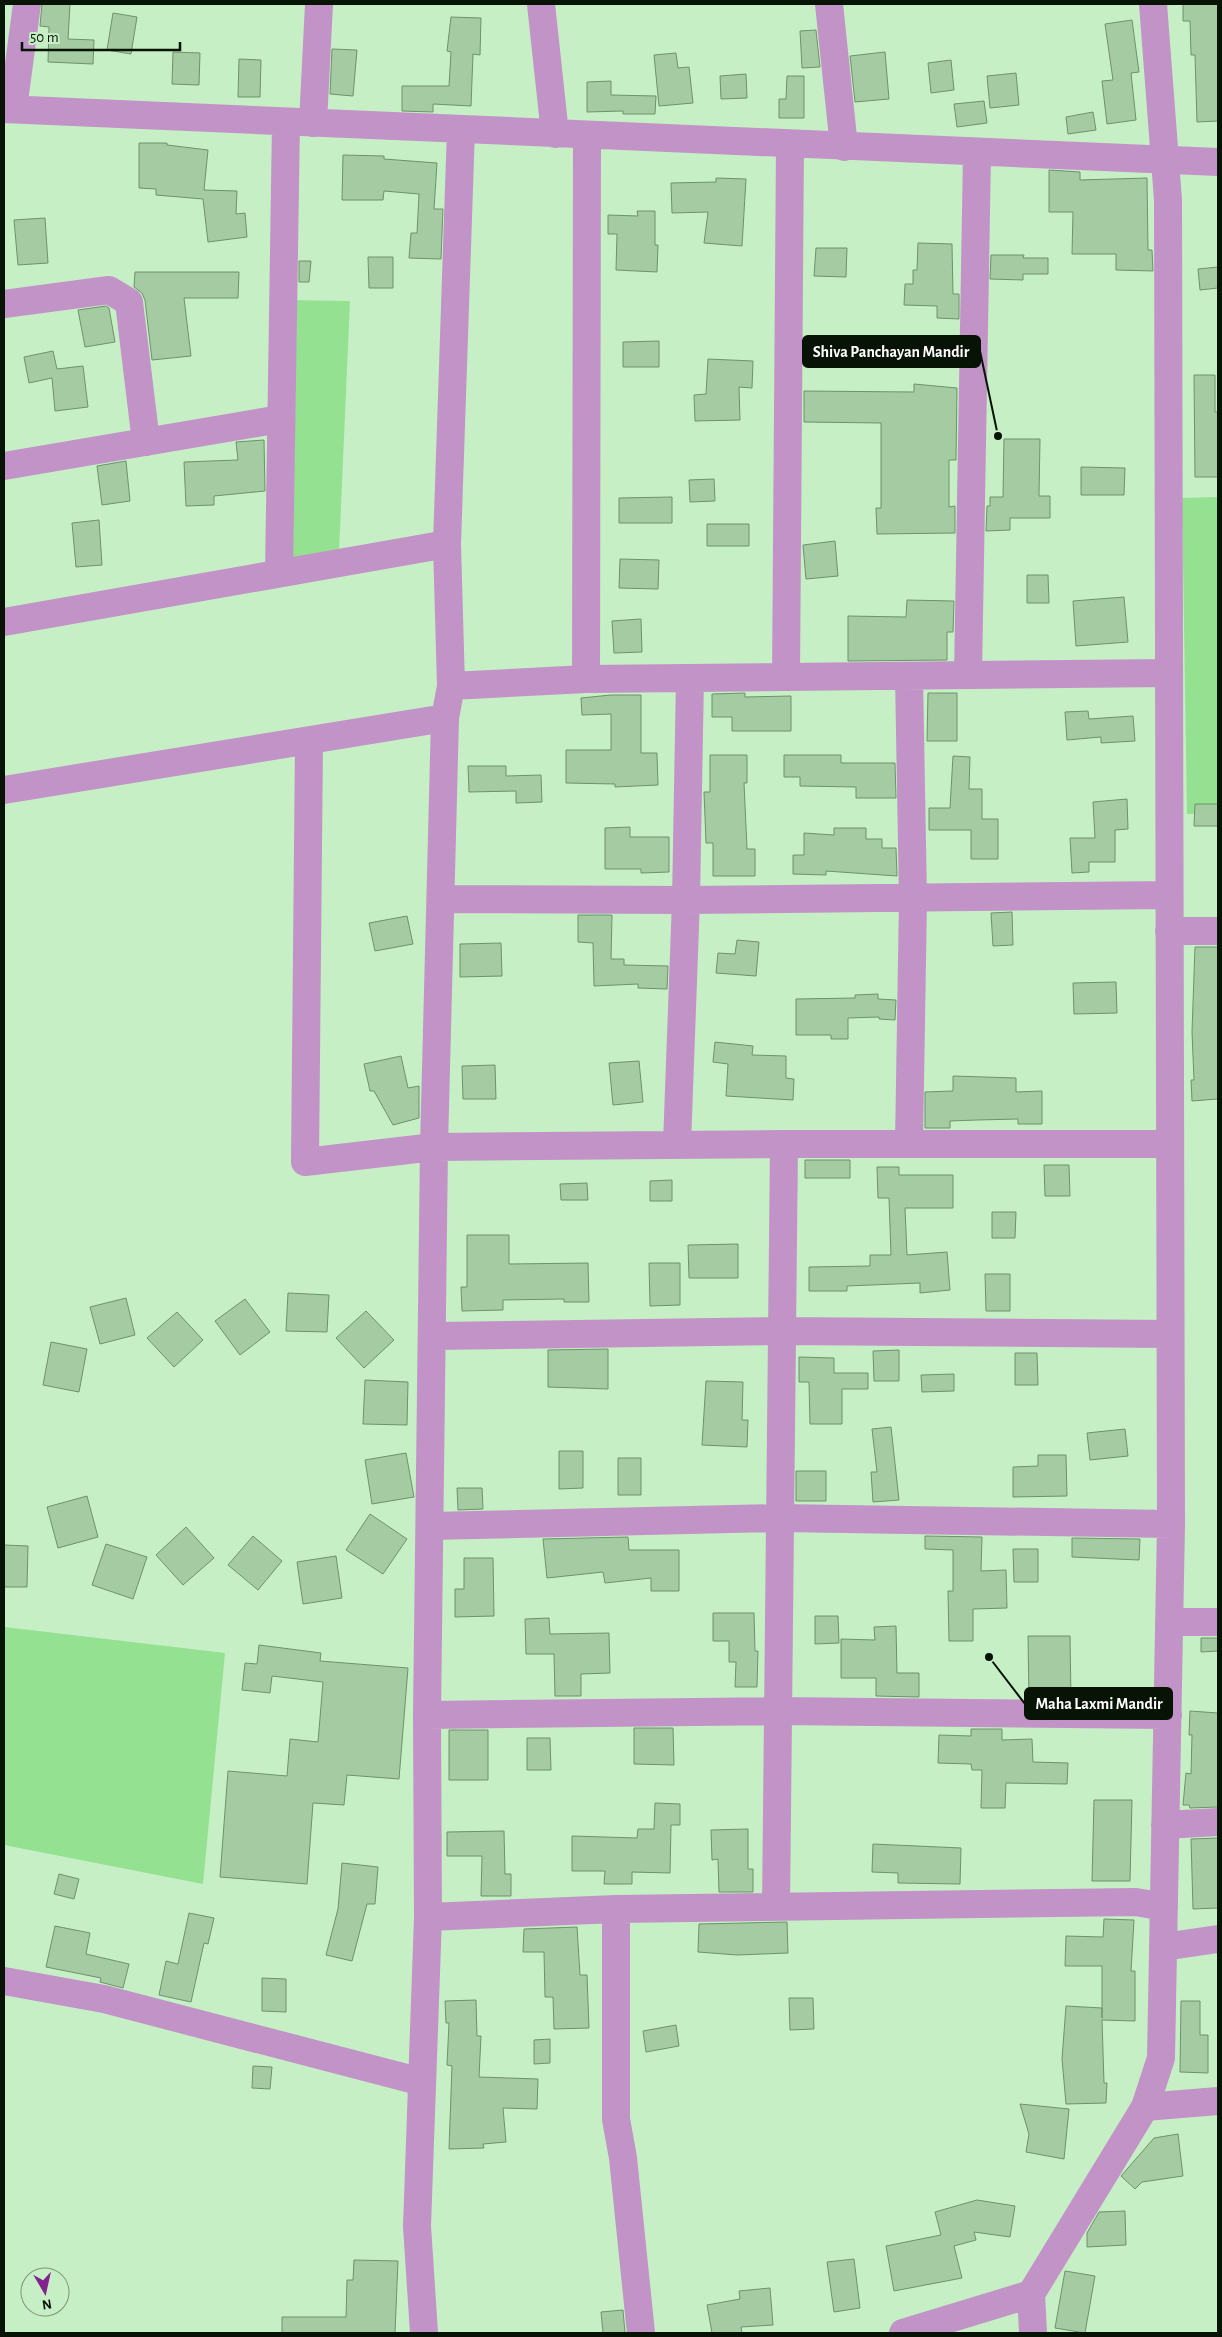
<svg xmlns="http://www.w3.org/2000/svg" width="1222" height="2337" font-family="'Alegreya Sans',sans-serif">
  <style>
    .green { fill: #94e191 }
    .building { fill: #a5cba2; stroke: #6e926c }
    .lines { fill: none; stroke-linecap: round; stroke-linejoin: round }
    .minor { stroke: #c293c7; stroke-width: 28 }
    .leader { fill: none; stroke: #061305; stroke-width: 2 }
    .callout-dot { fill: #061305; stroke: #c7efc5; stroke-width: 2 }
    .callout { fill: #061305; stroke: #061305; stroke-width: 2 }
    .callout-label { font-size: 16px; text-anchor: middle; font-weight: bold; fill: #fff }
  </style>
  <rect width="100%" height="100%" fill="#c7efc5"/>
  <path class="green" d="M277,300L350,301L339,552L288,560Z
    M1218,497V814H1187L1182,498Z
    M4,1627L225,1653L203,1884L4,1845Z"/>
  <path class="building" d="M42,4H70L68,39L94,40L93,64L48,62L49,27L40,26Z
    M1183,4H1218V121L1197,122L1195,55H1191L1190,21H1183Z
    M113,13L137,17L131,54L107,50Z
    M451,17L481,18L480,55L473,54L471,106L433,104V112L402,111V86H449L451,52L447,51Z
    M1132,20L1139,72L1131,73L1136,120L1107,124L1102,81L1113,80L1105,24Z
    M816,30L820,67L802,68L800,31Z
    M332,49L357,50L353,96L330,94Z
    M173,52L200,53L199,85L172,84Z
    M885,52L889,99L855,102L850,56Z
    M676,53L678,68L689,67L693,103L659,106L654,55Z
    M239,59L261,60L260,97H238Z
    M951,60L954,90L931,93L928,63Z
    M1016,73L1019,105L990,108L987,76Z
    M746,74L747,98L721,99L720,76Z
    M787,76H804V118H779V99H786Z
    M611,81V95L656,96L655,114H623V111L587,112V82Z
    M984,101L987,123L957,127L954,104Z
    M1093,112L1096,130L1068,134L1066,117Z
    M139,143H167V145L208,150L204,190L237,191L236,214L245,213L247,237L208,242L203,199L156,195V189L139,188Z
    M343,155L384,156V159L437,163L434,209H443L441,259L409,258L411,233H417L419,194L384,191L383,200H342Z
    M1049,170L1080,172V180L1147,178L1148,250H1152L1153,271L1116,270V254H1072L1073,212H1049Z
    M716,178L746,179L742,246L704,243L708,212L672,213L671,183L716,182Z
    M637,211H655V245H658L657,272L616,270L617,234H608V215L638,216Z
    M45,218L48,263L18,265L14,220Z
    M918,243L952,244L953,294H959V319L937,318V306L904,305L905,284H913V270H917Z
    M816,248H847L846,277L814,276Z
    M991,255H1024L1023,258H1048V274H1023V280L990,279Z
    M368,257H393V288H369Z
    M299,261H311L309,282H299Z
    M1218,267V288L1200,290L1198,269Z
    M135,272H239L238,298H184L191,356L152,360L145,300L142,293L134,287Z
    M106,306L109,308L115,342L85,347L78,310Z
    M659,341V367H623V342Z
    M53,351L57,369L83,366L88,407L55,411L52,378L29,383L24,357Z
    M708,359L753,361L752,388L739,387L740,420L695,421L694,395L706,394Z
    M1194,375H1215V412H1218V477H1195Z
    M914,384L957,388L956,460H949V507L955,506V533L877,534L876,508H881V423L804,422V391L914,392Z
    M1004,439H1040L1039,496H1050V518H1010V530L986,531L987,506H990V497H1003Z
    M264,440L265,491L214,496V505L186,506L184,462L238,460L236,442Z
    M126,461L130,501L102,505L97,466Z
    M1081,467L1125,468L1124,495H1081Z
    M714,479L715,501L690,502L689,480Z
    M672,497V523H619V498Z
    M99,520L102,565L76,567L72,523Z
    M707,524H749V546H707Z
    M835,541L838,576L806,579L803,545Z
    M620,559L659,560L658,589L619,588Z
    M1027,575H1048L1049,603H1027Z
    M1124,597L1128,642L1076,646L1073,601Z
    M907,600L954,601L953,632H947V660L848,661V616L906,617Z
    M641,619L642,652L614,653L612,621Z
    M745,693V697L791,696V731H732V717H712V694Z
    M928,693H957V741H927Z
    M611,695H641V753H657L658,785L615,787V784L566,783V750H611V714L582,715L581,698Z
    M1088,711L1089,719L1133,716L1135,741L1101,743V737L1067,740L1065,712Z
    M710,755H747V783H744L747,849H755V876H713V843H706L704,792H710Z
    M784,755H841V763H895L896,798H856V787L800,786V777H784Z
    M953,756L970,757L969,789H982V819H998V859H971V830H929V808H950Z
    M468,766H506V776L541,775L542,802L516,803V791L469,792Z
    M1127,799L1128,829L1115,830V862H1089V872L1072,873L1070,838H1095L1093,802Z
    M1195,804H1218V826H1194Z
    M630,827V837H669V872L641,873V869H605V828Z
    M834,828H866V839H882V848H896L897,876L826,871V875L793,874V855H804V833L834,835Z
    M1012,912L1013,945L993,946L991,913Z
    M578,915H612L611,959H624V965L668,966L667,989L638,988V984L594,986L593,943L578,942Z
    M407,916L413,944L375,951L369,923Z
    M737,940L759,942L756,976L716,973L718,953L735,954Z
    M501,943L502,976L460,977V944Z
    M1195,947H1218V1099L1192,1101L1191,1080H1194L1192,1032Z
    M1116,982L1117,1013L1074,1014L1073,983Z
    M878,994V999L896,1000L895,1020L879,1019V1017L848,1018V1039H831V1035H796V999L855,998V995Z
    M715,1042L753,1046L752,1055L786,1056V1078L794,1079L793,1100L726,1096L728,1064L713,1062Z
    M401,1056L408,1088L419,1086V1118L393,1125L374,1091H370L364,1064Z
    M639,1061L643,1102L613,1105L609,1063Z
    M495,1065L496,1099H463L462,1066Z
    M953,1076L1016,1078V1092L1042,1091V1124H1018V1119L977,1120L950,1121V1128H925V1092L953,1091Z
    M805,1160H850V1178H805Z
    M1044,1165H1069L1070,1196H1045Z
    M877,1167H899V1175H953V1208H905L907,1255L947,1252L950,1290L920,1293V1283L847,1286V1291H809V1267L870,1266V1255H891L889,1198H878Z
    M672,1180V1201H650V1181Z
    M587,1183L588,1200H561L560,1184Z
    M992,1212H1016L1015,1238H992Z
    M467,1235H509V1264L588,1263L589,1302H564V1299L503,1300V1310L462,1311L461,1287H467Z
    M738,1244V1278H689L688,1245Z
    M649,1263H680V1305L650,1306Z
    M985,1274H1010V1311H986Z
    M288,1293L329,1295L327,1332L286,1331Z
    M126,1298L135,1335L100,1344L90,1307Z
    M245,1299L270,1332L240,1355L215,1321Z
    M366,1311L394,1340L364,1368L336,1338Z
    M177,1312L203,1340L174,1367L147,1338Z
    M51,1342L87,1349L79,1392L43,1385Z
    M608,1349V1389L548,1387V1350Z
    M899,1350V1381H874L873,1351Z
    M1015,1353H1037L1038,1385H1015Z
    M799,1357L834,1358V1373H868V1389H842V1424H810L809,1382H799Z
    M954,1374V1391L922,1392L921,1375Z
    M365,1380L408,1382L407,1425L363,1424Z
    M706,1381L743,1382L742,1420H748L747,1447L702,1445Z
    M891,1427L899,1500L873,1502L871,1472H877L872,1429Z
    M1125,1429L1128,1456L1090,1460L1087,1433Z
    M559,1451H583V1488L559,1489Z
    M406,1453L414,1497L372,1504L365,1460Z
    M1038,1455H1066L1067,1496L1013,1497V1467L1038,1466Z
    M618,1458H641V1495H618Z
    M796,1471H826V1501H796Z
    M457,1488H482L483,1509L458,1510Z
    M87,1496L98,1537L58,1548L47,1507Z
    M370,1514L407,1539L383,1574L346,1550Z
    M186,1527L214,1558L183,1585L156,1555Z
    M253,1536L282,1561L258,1590L228,1565Z
    M925,1536L982,1537L981,1571L1006,1570L1007,1608L973,1609V1641H949L948,1591H953V1550L925,1549Z
    M628,1537L629,1550H679V1591H651V1578L605,1583L603,1572L547,1578L543,1539Z
    M1072,1538L1140,1539L1139,1560L1072,1557Z
    M106,1544L147,1557L133,1599L92,1585Z
    M4,1545L28,1546L27,1587H4Z
    M1013,1549H1038V1582H1014Z
    M336,1556L342,1598L303,1604L297,1562Z
    M464,1558H493L494,1616L455,1617V1589H464Z
    M713,1613H754L755,1651H758L757,1687H735L736,1662H729V1641H713Z
    M815,1616H838L839,1643L815,1644Z
    M549,1618L550,1634L609,1633L610,1673L581,1674V1696H555L554,1654H526L525,1619Z
    M896,1626L897,1673H919V1697L876,1696V1678H841V1639L875,1640L874,1627Z
    M1028,1636H1070L1071,1698H1029Z
    M1201,1638H1218V1651L1201,1652Z
    M259,1645L321,1653L320,1661L408,1668L399,1779L347,1775L344,1805L313,1803L307,1884L220,1877L228,1771L287,1776L290,1739L318,1742L323,1682L272,1676L270,1693L242,1690L245,1663L257,1664Z
    M1190,1711L1218,1713V1807L1190,1808L1189,1805H1183L1186,1773L1191,1774L1192,1735H1189Z
    M634,1728H673L674,1765L634,1764Z
    M971,1729H1002V1740L1032,1739L1033,1762L1068,1763L1067,1784L1006,1783L1005,1808H981L982,1770H972L971,1764L938,1763L939,1735L971,1736Z
    M449,1730H488V1780H449Z
    M527,1738H550L551,1770H527Z
    M1094,1800H1132L1130,1881H1092Z
    M655,1803L680,1804V1825H671L670,1873L632,1872V1884H604L605,1871H572V1836L637,1838L638,1829H654Z
    M748,1829V1869H753V1892H719L718,1859L712,1860L711,1830Z
    M504,1831L505,1874H511V1896H481L482,1856H447V1832Z
    M1218,1838V1908L1193,1909L1191,1839Z
    M873,1844L961,1848L960,1884L898,1883V1873L872,1872Z
    M342,1863L378,1867L375,1904H367L352,1961L326,1955L338,1909Z
    M59,1874L79,1879L74,1899L54,1894Z
    M189,1913L214,1918L208,1944L204,1943L191,2002L159,1995L166,1961L178,1964Z
    M1104,1919L1134,1920L1131,1971H1135V2021L1102,2020L1104,2083H1107L1106,2103L1066,2104L1062,2059L1066,2006L1102,2008V2018V1966H1065L1066,1936L1103,1937Z
    M787,1922L788,1953L737,1955L698,1952L699,1924Z
    M55,1926L90,1933L86,1954L129,1964L123,1988L100,1982L101,1978L46,1967Z
    M577,1927L580,1975H587L589,2028L554,2029L553,1997H545L544,1952H523L524,1929Z
    M262,1978L286,1979V2012L262,2011Z
    M789,1998H813L814,2029L790,2030Z
    M476,2000L477,2036H481L479,2077L538,2079L537,2109L503,2108L506,2142L483,2144L484,2148L449,2149L452,2066L447,2065L449,2023H446L445,2001Z
    M1181,2001H1200V2035H1208V2073L1180,2072Z
    M676,2025L679,2046L646,2052L643,2031Z
    M550,2039V2063L534,2064V2040Z
    M253,2066L272,2067L270,2089L252,2088Z
    M1020,2104L1069,2109L1064,2159L1026,2152L1029,2134Z
    M1178,2134L1183,2176L1142,2182L1135,2189L1121,2176L1154,2138Z
    M977,2200L1015,2206L1010,2237L974,2232L976,2240L954,2246L962,2278L894,2291L886,2246L941,2235L935,2212Z
    M1125,2211L1126,2245L1087,2247V2233L1099,2212Z
    M854,2259L860,2308L834,2312L827,2262Z
    M354,2260L398,2261L395,2333H282V2317H346L347,2280H353Z
    M1065,2271L1095,2276L1085,2333L1055,2328Z
    M770,2288L773,2325L741,2327L742,2333H712L707,2305L740,2299L739,2291Z
    M623,2310L625,2333H603L601,2312Z"/>
  <g class="lines">
    <path class="minor" d="M541,4L555,134
      M829,4L844,147
      M4,109L1218,162
      M13,109L27,4
      M313,123L319,4
      M4,304L109,290L129,302L146,442
      M4,466L280,419
      M447,544L461,129
      M279,573L286,122
      M4,622L447,544L451,686
      M968,675L977,153
      M909,676L913,899L909,1144
      M786,677L790,144
      M586,679L587,135
      M309,741L305,1162L434,1147L784,1144H1170
      M4,790L445,718L451,686L586,679L1168,673
      M441,899L686,900L1168,895
      M1169,931H1218
      M677,1144L686,900L690,678
      M434,1336L782,1331L1170,1334
      M430,1526L780,1518L1171,1524
      M1169,1622H1218
      M427,1715L778,1711L1168,1715
      M1165,1825L1218,1822
      M776,1907L784,1144
      M616,1909V2119L623,2158L641,2333
      M428,1917L616,1909L1136,1902L1164,1907
      M1163,1947L1218,1939
      M4,1981L104,1999L422,2082
      M1145,2107L1218,2101
      M1031,2294L1033,2333
      M424,2333L417,2226L428,1917L427,1715L434,1147L445,718
      M903,2333L1031,2294L1145,2107L1161,2058L1171,1524L1168,200L1153,4"/>
  </g>
  <path class="leader" d="M998 436L980 351M989 1657L1025 1704"/>
  <g class="callout-dot">
    <circle cx="998" cy="436" r="5"/>
    <circle cx="989" cy="1657" r="5"/>
  </g>
  <g class="callout">
    <rect x="803" y="336" width="177" height="31" rx="5"/>
    <rect x="1025" y="1688" width="147" height="31" rx="5"/>
  </g>
  <g class="callout-label">
    <text x="891" y="357">Shiva Panchayan Mandir</text>
    <text x="1099" y="1709">Maha Laxmi Mandir</text>
  </g>
  <rect width="1222" height="2337" fill="none" stroke="#061305" stroke-width="10"/>
  <g transform="translate(45 2292) rotate(171)"><circle r="24" fill="#c7efc5" stroke="#7a9778"/>
  <path d="M0-4L9 19L0 12L-9 19Z" fill="#82228d"/>
  <text y="-8" font-size="14" font-weight="bold" text-anchor="middle" fill="#061305">N</text>
  </g>
  <path d="M22 42v8h158v-8" fill="none" stroke="#061305" stroke-width="2.5"/>
  <text x="30" y="42" font-size="15" fill="#061305" stroke="#c7efc5" stroke-width="4" paint-order="stroke">50 m</text>
</svg>
